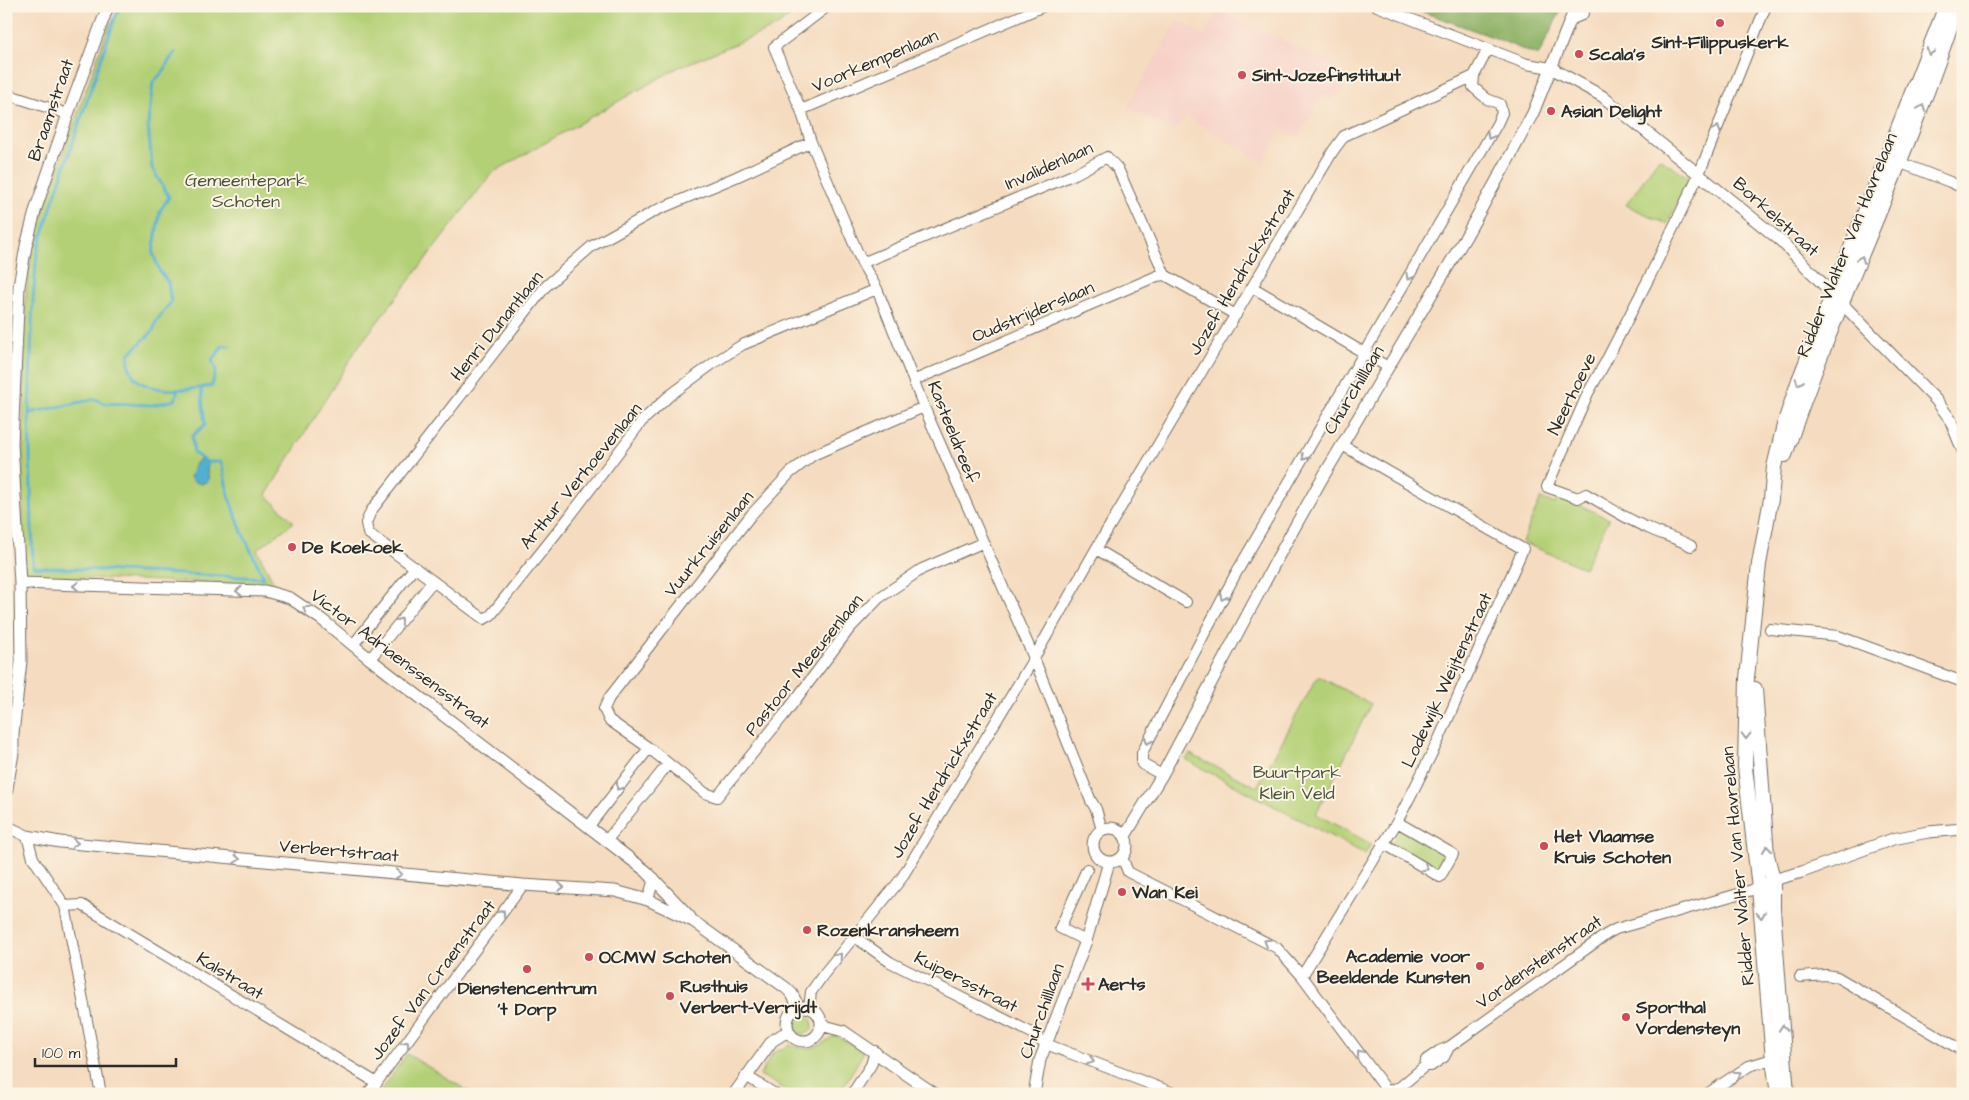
<svg xmlns="http://www.w3.org/2000/svg" width="1969" height="1100" font-family="'Architects Daughter',sans-serif">
  <style>
    .built { fill: #f7d1c8 }
    .green { fill: #b4d076; stroke: #707e50 }
    .forest { fill: #8fb267; stroke: #5d6e49 }
    .water { fill: #52afd0; stroke: #3e6d7e }
    .lines { fill: none; stroke-linecap: round; stroke-linejoin: round }
    .stream { stroke: #52afd0; stroke-width: 3 }
    .minor-casing { stroke: #72695f; stroke-width: 12 }
    .tertiary-casing { stroke: #72695f; stroke-width: 13 }
    .secondary-casing { stroke: #72695f; stroke-width: 16 }
    .minor { stroke: #fff; stroke-width: 10 }
    .tertiary { stroke: #fff; stroke-width: 11 }
    .secondary { stroke: #fff; stroke-width: 14 }
    .oneway { stroke: #a0a0a0 }
    .poi-dot { fill: #d1495b; stroke: #fcf5e5; stroke-width: 2 }
    .labels { text-anchor: middle; dominant-baseline: central; stroke-width: 4; stroke-linejoin: round; paint-order: stroke }
    .poi-label { font-size: 18px; font-weight: bold; fill: #2b2b2b; stroke: #fcf5e5; text-anchor: start }
    .street-label { font-size: 18px; fill: #2b2b2b; stroke: #fcf5e5 }
    .park-label { font-size: 18px; fill: #4d543e; stroke: #fcf5e5 }
  </style>
  <rect width="100%" height="100%" fill="#fcf5e5"/>
  <filter id="ink" filterUnits="userSpaceOnUse"><feTurbulence type="fractalNoise" baseFrequency=".02" numOctaves="2"/><feDisplacementMap in="SourceGraphic" scale="10" xChannelSelector="R" yChannelSelector="G"/><feConvolveMatrix kernelMatrix="1 2 1 2 8 2 1 2 1" color-interpolation-filters="sRGB"/></filter>
  <filter id="wash" filterUnits="userSpaceOnUse"><feTurbulence type="fractalNoise" baseFrequency=".0096" numOctaves="4" result="noise"/><feDisplacementMap in="SourceGraphic" scale="20" xChannelSelector="R" yChannelSelector="G"/><feGaussianBlur stdDeviation="1.12" result="paint"/><feColorMatrix in="noise" values="0 0 0 0 0 0 0 0 0 0 0 0 0 0 0 0 0 1.4 0 .05"/><feComposite in="paint" operator="in"/></filter>
  <g filter="url(#wash)">
    <rect width="100%" height="100%" fill="#f5dbbf"/>
    <path class="built" d="M1217,9L1319,58L1330,59L1343,90L1330,100L1323,96L1298,137L1282,130L1263,162L1186,116L1175,131L1127,107L1178,20L1205,36Z"/>
    <path class="green" d="M123,6H803L776,27L677,68L492,173L358,347L266,495L294,522L257,550L275,585L22,576L24,313L32,242L109,25Z
      M1659,158L1689,178L1667,224L1626,205Z
      M1559,495L1609,519L1584,568L1522,542L1541,498L1555,504Z
      M1318,676L1371,704L1316,814L1371,844L1365,854L1186,760L1190,754L1257,787Z
      M1401,828L1448,856L1439,871L1392,843Z
      M795 1025a9 9 0 1 1 18 0a9 9 0 1 1-18 0Z
      M835,1035L864,1052L839,1094H793L760,1075L773,1053L790,1045C812,1053 817,1047 835,1035Z
      M407,1054L473,1094H379Z"/>
    <path class="forest" d="M1406,6H1563L1538,56L1493,37Z"/>
    <path class="water" d="M201,458L209,462L207,470L209,480L202,484L195,482L190,478L194,466Z"/>
    <g class="lines">
      <path class="stream" d="M121,6L116,15L54,198L37,253L33,300L29,413L33,566L38,567L264,578L242,532L230,500L221,462H207L194,453L192,436L205,425L201,388
        M176,52L168,62L164,71L153,82L148,124L152,168L169,197L160,211L153,253L160,272L168,282L171,302L156,322L153,331L129,354C123,398 184,391 212,386L216,369L212,362L213,358L216,356L222,346H230
        M29,413L96,399L103,403L153,405L175,400L178,390"/>
    </g>
  </g>
  <g filter="url(#ink)">
    <g class="lines">
      <defs>
        <path id="minor" d="M828,6L774,47L801,110L811,142L862,263L877,289L924,407L1034,658L1091,801L1096,809L1102,830
          M1377,6L1527,64L1551,68
          M1570,20L1582,15L1587,6
          M6,94L68,114
          M801,110L1044,6
          M811,142L736,177L657,210L592,246L545,287L371,511L366,523L368,533L484,619L491,615L570,516L642,421L669,396L715,362L742,345L877,289
          M1901,163L1950,182L1963,188
          M862,263L1075,174L1107,157L1118,169L1165,275L1236,315
          M1252,287L1388,367
          M915,380L1157,276L1165,275
          M924,407L813,455L790,473L751,515L609,698L604,709L609,720L649,748L705,793L717,797L784,715L850,628L879,598L922,569L982,543
          M1691,546C1677,538 1662,535 1648,528C1626,519 1607,506 1586,494L1578,498L1547,487L1588,393L1605,363L1651,274L1699,174L1766,6
          M1096,549L1186,602
          M1770,629L1838,636L1963,682
          M353,645L415,567
          M370,659L433,581
          M1162,775L1142,764V753L1235,575L1497,124L1502,113L1500,104L1487,99L1473,87L1474,76
          M589,826L649,748
          M27,836L33,858L65,906L101,1094
          M607,840L668,764
          M1383,843L1440,877L1453,854L1397,822
          M1122,857L1128,872L1277,948L1302,976L1383,1085L1384,1090L1382,1094
          M648,900L654,878
          M65,906L82,905L377,1083
          M855,937L890,962L1030,1032L1046,1044L1176,1094
          M1086,941L1060,928L1087,869
          M1302,976L1397,822L1413,791L1439,739L1523,549L1342,445
          M1800,977L1826,975L1837,977L1963,1051
          M809,1008L811,992L823,975L901,879L1034,658L1096,549L1333,151L1344,136L1474,76L1488,49
          M1425,1066L1426,1060L1439,1051L1449,1047
          M746,1076L775,1094
          M368,1094L523,885
          M852,1094L871,1065L875,1051
          M1386,1094L1388,1091L1400,1087L1425,1066H1431L1444,1057L1449,1047L1607,934L1616,929L1759,888
          M1707,1094L1749,1066L1779,1057"/>
        <path id="tertiary" d="M1551,68L1602,96L1781,241L1936,400L1950,419L1963,451
          M20,583L265,591L290,598L321,619L370,659L646,871L690,917
          M6,794L13,753V734L21,661L20,583L12,444L19,286L26,246L36,208L68,114L108,6
          M6,826L27,836L60,842L523,885L615,891L648,900L693,921L786,988L792,994L799,1008
          M1093 845a17 17 0 1 1 34 0a17 17 0 1 1-34 0Z
          M1125,836L1162,775L1278,557L1320,482L1465,238L1508,160L1533,113L1576,6
          M1766,884L1773,880L1802,872L1893,839L1928,832L1963,829
          M787 1024a17 17 0 1 1 34 0a17 17 0 1 1-34 0Z
          M821,1025L843,1031L935,1094
          M734,1094L772,1041L788,1031
          M1034,1094L1040,1060L1086,941L1109,862"/>
        <path id="secondary" d="M1785,455C1835,303 1908,159 1957,6
          M1755,689L1767,855L1773,880V909L1787,1094
          M1778,1094L1773,1060L1759,888L1745,767L1747,678L1759,564L1771,499L1774,467L1784,425L1799,380L1946,6"/>
      </defs>
      <use href="#minor" class="minor-casing"/>
      <use href="#tertiary" class="tertiary-casing"/>
      <use href="#secondary" class="secondary-casing"/>
      <use href="#minor" class="minor"/>
      <use href="#tertiary" class="tertiary"/>
      <use href="#secondary" class="secondary"/>
    </g>
    <defs><path id="oneway-chevron" d="M-2-3.5L2.5 0L-2 3.5" fill="none" stroke-width="1.6" stroke-linecap="round" stroke-linejoin="round" transform="scale(1.25)"/></defs>
    <g class="oneway">
      <use href="#oneway-chevron" transform="translate(1930 52) rotate(111)"/>
      <use href="#oneway-chevron" transform="translate(1922 108) rotate(-69)"/>
      <use href="#oneway-chevron" transform="translate(1717 129) rotate(-69)"/>
      <use href="#oneway-chevron" transform="translate(1490 136) rotate(120)"/>
      <use href="#oneway-chevron" transform="translate(1861 259) rotate(-68)"/>
      <use href="#oneway-chevron" transform="translate(1409 277) rotate(120)"/>
      <use href="#oneway-chevron" transform="translate(1799 382) rotate(109)"/>
      <use href="#oneway-chevron" transform="translate(1305 457) rotate(120)"/>
      <use href="#oneway-chevron" transform="translate(76 586) rotate(-178)"/>
      <use href="#oneway-chevron" transform="translate(239 591) rotate(-179)"/>
      <use href="#oneway-chevron" transform="translate(1223 597) rotate(117)"/>
      <use href="#oneway-chevron" transform="translate(306 609) rotate(-146)"/>
      <use href="#oneway-chevron" transform="translate(400 621) rotate(-51)"/>
      <use href="#oneway-chevron" transform="translate(1746 736) rotate(91)"/>
      <use href="#oneway-chevron" transform="translate(1148 741) rotate(117)"/>
      <use href="#oneway-chevron" transform="translate(619 787) rotate(128)"/>
      <use href="#oneway-chevron" transform="translate(75 843) rotate(5)"/>
      <use href="#oneway-chevron" transform="translate(1767 849) rotate(-96)"/>
      <use href="#oneway-chevron" transform="translate(237 859) rotate(5)"/>
      <use href="#oneway-chevron" transform="translate(1425 868) rotate(31)"/>
      <use href="#oneway-chevron" transform="translate(399 874) rotate(5)"/>
      <use href="#oneway-chevron" transform="translate(561 887) rotate(3)"/>
      <use href="#oneway-chevron" transform="translate(502 913) rotate(-53)"/>
      <use href="#oneway-chevron" transform="translate(1761 915) rotate(86)"/>
      <use href="#oneway-chevron" transform="translate(1267 942) rotate(-150)"/>
      <use href="#oneway-chevron" transform="translate(839 956) rotate(-50)"/>
      <use href="#oneway-chevron" transform="translate(1783 1028) rotate(-94)"/>
      <use href="#oneway-chevron" transform="translate(406 1044) rotate(-53)"/>
      <use href="#oneway-chevron" transform="translate(1360 1053) rotate(-127)"/>
      <use href="#oneway-chevron" transform="translate(1091 1061) rotate(21)"/>
      <use href="#oneway-chevron" transform="translate(1738 1074) rotate(-33)"/>
    </g>
  </g>
  <g class="poi-dot">
    <circle cx="1720" cy="23" r="5"/>
    <circle cx="1579" cy="54" r="5"/>
    <circle cx="1242" cy="75" r="5"/>
    <circle cx="1551" cy="111" r="5"/>
    <circle cx="292" cy="547" r="5"/>
    <circle cx="1544" cy="846" r="5"/>
    <circle cx="1122" cy="892" r="5"/>
    <circle cx="807" cy="930" r="5"/>
    <circle cx="589" cy="957" r="5"/>
    <circle cx="1480" cy="966" r="5"/>
    <circle cx="527" cy="969" r="5"/>
    <path d="M1085.5 976.5h5v5h5v5h-5v5h-5v-5h-5v-5h5z"/>
    <circle cx="670" cy="996" r="5"/>
    <circle cx="1626" cy="1017" r="5"/>
  </g>
  <g class="labels">
    <g class="poi-label">
      <text x="1720" y="42" text-anchor="middle">Sint-Filippuskerk</text>
      <text x="1589" y="54">Scala's</text>
      <text x="1252" y="75">Sint-Jozefinstituut</text>
      <text x="1561" y="111">Asian Delight</text>
      <text x="302" y="547">De Koekoek</text>
      <text x="1554" y="836">Het Vlaamse<tspan x="1554" dy="21">Kruis Schoten</tspan></text>
      <text x="1132" y="892">Wan Kei</text>
      <text x="817" y="930">Rozenkransheem</text>
      <text x="1470" y="956" text-anchor="end">Academie voor<tspan x="1470" dy="21">Beeldende Kunsten</tspan></text>
      <text x="599" y="957">OCMW Schoten</text>
      <text x="1098" y="984">Aerts</text>
      <text x="680" y="986">Rusthuis<tspan x="680" dy="21">Verbert-Verrijdt</tspan></text>
      <text x="527" y="988" text-anchor="middle">Dienstencentrum<tspan x="527" dy="21">'t Dorp</tspan></text>
      <text x="1636" y="1007">Sporthal<tspan x="1636" dy="21">Vordensteyn</tspan></text>
    </g>
    <g class="street-label">
      <text transform="translate(875 61) rotate(-23)">Voorkempenlaan</text>
      <text transform="translate(51 110) rotate(-71)">Braamstraat</text>
      <text transform="translate(1049 166) rotate(-24)">Invalidenlaan</text>
      <text transform="translate(1776 217) rotate(42)">Borkelstraat</text>
      <text transform="translate(1847 245) rotate(-68)">Ridder Walter Van Havrelaan</text>
      <text transform="translate(1242 272) rotate(-59)">Jozef Hendrickxstraat</text>
      <text transform="translate(1033 312) rotate(-23)">Oudstrijderslaan</text>
      <text transform="translate(497 326) rotate(-51)">Henri Dunantlaan</text>
      <text transform="translate(1354 390) rotate(-59)">Churchilllaan</text>
      <text transform="translate(1572 394) rotate(-64)">Neerhoeve</text>
      <text transform="translate(953 432) rotate(68)">Kasteeldreef</text>
      <text transform="translate(581 476) rotate(-51)">Arthur Verhoevenlaan</text>
      <text transform="translate(709 544) rotate(-51)">Vuurkruisenlaan</text>
      <text transform="translate(400 659) rotate(37)">Victor Adriaenssensstraat</text>
      <text transform="translate(804 665) rotate(-51)">Pastoor Meeusenlaan</text>
      <text transform="translate(1447 680) rotate(-65)">Lodewijk Weijtenstraat</text>
      <text transform="translate(944 775) rotate(-59)">Jozef Hendrickxstraat</text>
      <text transform="translate(339 851) rotate(5)">Verbertstraat</text>
      <text transform="translate(1738 866) rotate(-95)">Ridder Walter Van Havrelaan</text>
      <text transform="translate(1539 962) rotate(-35)">Vordensteinstraat</text>
      <text transform="translate(230 976) rotate(31)">Kalstraat</text>
      <text transform="translate(433 980) rotate(-53)">Jozef Van Craenstraat</text>
      <text transform="translate(966 982) rotate(27)">Kuipersstraat</text>
      <text transform="translate(1042 1011) rotate(-70)">Churchilllaan</text>
    </g>
    <g class="park-label">
      <text x="246" y="180">Gemeentepark<tspan x="246" dy="21">Schoten</tspan></text>
      <text x="1297" y="772">Buurtpark<tspan x="1297" dy="21">Klein Veld</tspan></text>
    </g>
  </g>
  <rect width="1969" height="1100" fill="none" stroke="#fcf5e5" stroke-width="25"/>
  <path d="M35 1058v8h141v-8" fill="none" stroke="#2b2b2b" stroke-width="2.5"/>
  <text x="42" y="1058" font-size="15" fill="#2b2b2b" stroke="#fcf5e5" stroke-width="4" paint-order="stroke">100 m</text>
</svg>
